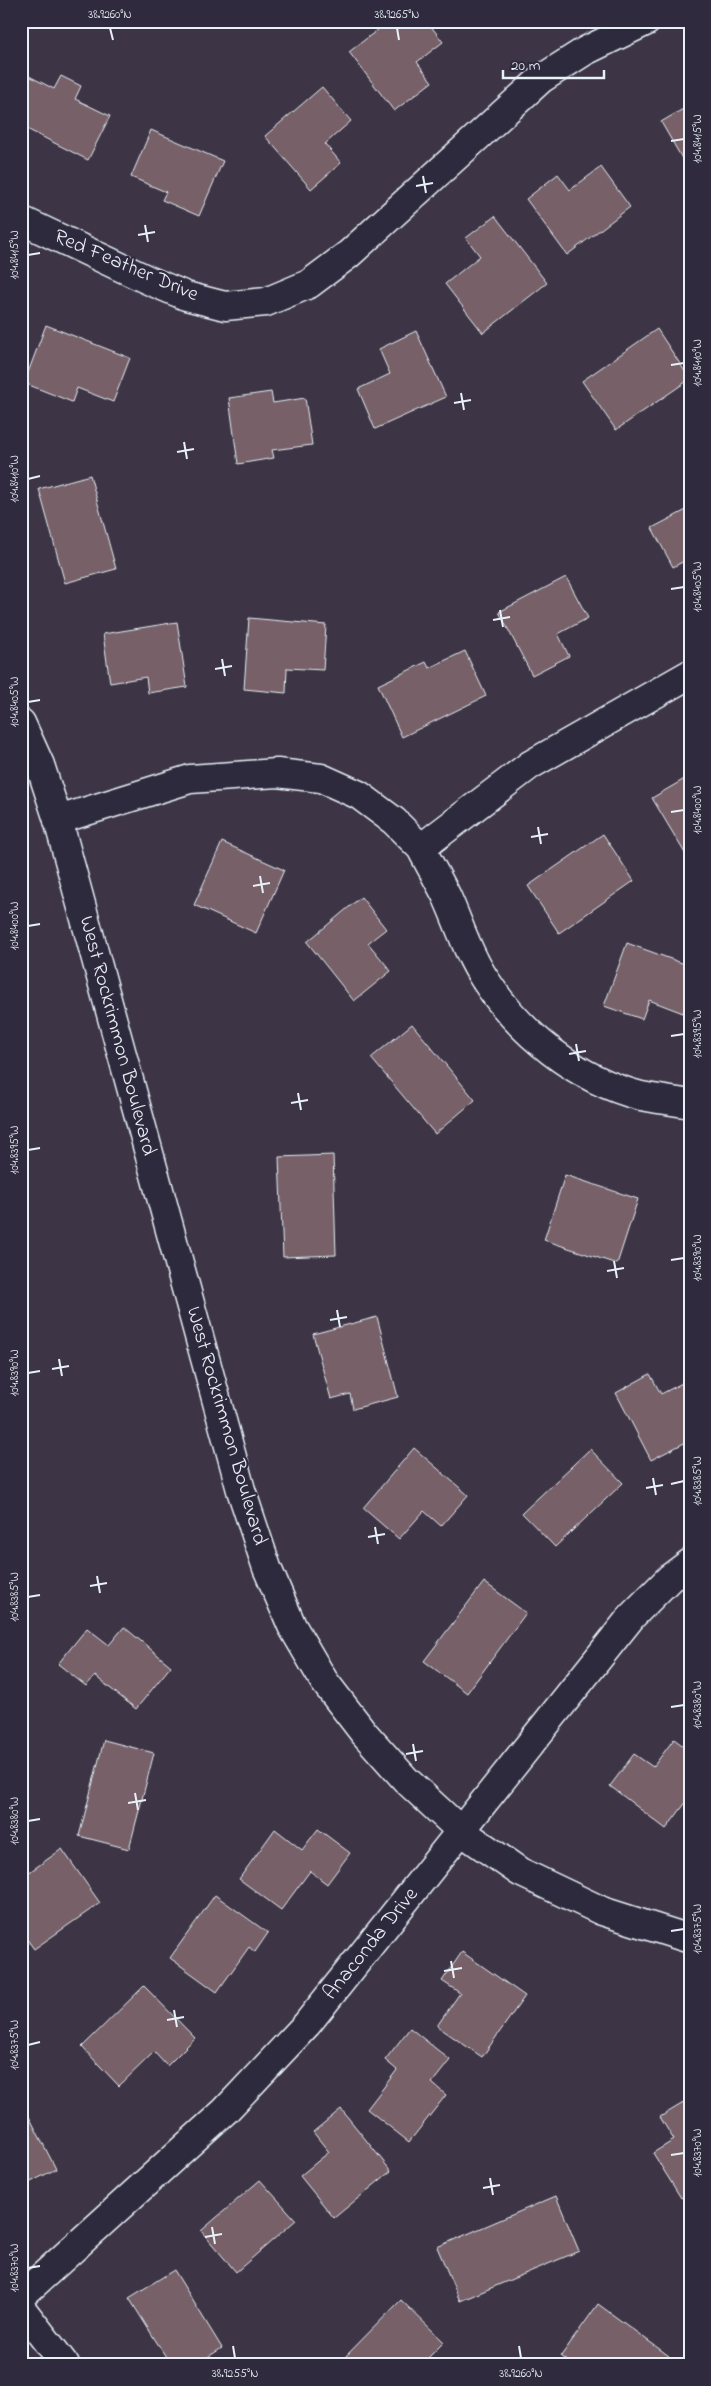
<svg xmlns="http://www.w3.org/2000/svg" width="711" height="2386" font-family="'Indie Flower',sans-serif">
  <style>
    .building { fill: #776067; stroke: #e8f1f8 }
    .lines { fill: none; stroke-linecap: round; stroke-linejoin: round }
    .street-casing { stroke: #e8f1f8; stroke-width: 31 }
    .secondary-casing { stroke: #e8f1f8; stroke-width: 31 }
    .street { stroke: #2f2a3d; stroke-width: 28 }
    .secondary { stroke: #2f2a3d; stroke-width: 28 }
    .ticks { fill: none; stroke: #e8f1f8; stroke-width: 2 }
    .labels { text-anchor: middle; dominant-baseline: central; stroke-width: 4.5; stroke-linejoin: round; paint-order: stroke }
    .street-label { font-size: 21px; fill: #e8f1f8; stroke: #2f2a3d }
    .neatline { fill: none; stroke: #e8f1f8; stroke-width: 2 }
    .ticks-label { font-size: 12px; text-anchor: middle; fill: #e8f1f8 }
  </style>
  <rect width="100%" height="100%" fill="#3d3545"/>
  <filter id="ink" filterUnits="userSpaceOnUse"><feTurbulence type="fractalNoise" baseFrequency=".02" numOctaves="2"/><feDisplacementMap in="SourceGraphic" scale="10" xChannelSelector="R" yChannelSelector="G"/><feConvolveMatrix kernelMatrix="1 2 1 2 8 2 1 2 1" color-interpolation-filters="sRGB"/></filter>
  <g filter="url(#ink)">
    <path class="building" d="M389,21H427L443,42L417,62L432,82L394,111L349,52Z
      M479,21H490L481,26Z
      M27,75L54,89L61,76L81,86L75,99L110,116L88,160L21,126V86Z
      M322,87L351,121L325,144L341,163L311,189L265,136Z
      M690,105V165L687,167L661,122Z
      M151,130L223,161L199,216L162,200L166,192L131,177Z
      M601,167L630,207L567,255L526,199L558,174L570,190Z
      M495,216L547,283L483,333L445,284L480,256L466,238Z
      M46,325L130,358L113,402L77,388L72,402L24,383Z
      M657,329L690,379L616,430L582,381Z
      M416,331L446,397L375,429L358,389L390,374L379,349Z
      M271,392L273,403L305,398L312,445L272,450L274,458L238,464L229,398Z
      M90,475L116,569L65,583L39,489Z
      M690,508V558L673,567L652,528Z
      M566,577L588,618L558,634L569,656L532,675L499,612Z
      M249,618L326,625L323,670L287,668L286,693L244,689Z
      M177,622L187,687L148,693L146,677L110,683L103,634Z
      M465,651L486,696L402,737L378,685L426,662L429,668Z
      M688,777L690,780L689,860L652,798Z
      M603,834L634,881L559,933L528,886Z
      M222,842L284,870L256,933L194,905Z
      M361,897L386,929L368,943L391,971L354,1001L307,942Z
      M627,943L690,966V995L683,1013L649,1000L642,1019L604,1006Z
      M412,1024L475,1100L435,1134L371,1058Z
      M333,1155L336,1255L283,1257L279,1157Z
      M565,1175L638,1199L617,1264L544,1240Z
      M377,1317L398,1397L353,1409L350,1394L331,1399L313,1334Z
      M650,1374L661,1394L690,1379V1440L651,1460L616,1393Z
      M414,1448L468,1495L441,1526L424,1511L399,1539L363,1508Z
      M590,1449L623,1483L555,1547L522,1513Z
      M484,1582L526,1613L467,1693L424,1661Z
      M124,1627L171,1666L136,1709L95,1676L86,1686L58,1664L87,1628L109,1645Z
      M674,1739L690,1751V1797L666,1829L610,1786L634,1754L653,1767Z
      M104,1740L154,1753L129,1849L79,1836Z
      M275,1829L302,1850L318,1829L350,1853L327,1884L310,1871L281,1910L239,1879Z
      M62,1849L100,1903L34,1949L21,1931V1878Z
      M215,1895L268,1933L255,1952L249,1947L217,1992L170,1958Z
      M462,1952L525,1996L482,2057L437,2026L460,1993L442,1981Z
      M144,1986L195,2038L167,2066L154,2052L119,2086L82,2047Z
      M410,2028L450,2060L432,2083L446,2095L409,2142L367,2109L397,2070L385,2060Z
      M690,2099V2193L681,2198L653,2153L674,2140L660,2117Z
      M21,2101L56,2169L21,2187Z
      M341,2109L391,2171L334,2218L300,2176L329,2152L313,2132Z
      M260,2180L296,2220L236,2272L201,2231Z
      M556,2196L579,2251L460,2301L437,2247Z
      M174,2270L222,2348L195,2365H171L129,2298Z
      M401,2300L444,2342L421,2365H347L342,2360Z
      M598,2304L669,2356L662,2365H573L561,2356Z"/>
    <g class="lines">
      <defs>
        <path id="street" d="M21,220L148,280L186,296L225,306L266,302L309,284L349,254L541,79L585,51L647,21
          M690,674L530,765L421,848C429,864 438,879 446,895C459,923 467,952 484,978C519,1033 577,1080 641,1096C657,1099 674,1101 690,1104
          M58,820L190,779L277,773L321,778L359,795L394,821L421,848
          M21,2296L225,2111L307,2024L632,1616L670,1578L690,1563
          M21,2308L65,2365"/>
        <path id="secondary" d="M21,723L40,765L58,820L241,1490L267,1568L292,1626L324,1681L364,1733L406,1780L461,1831L520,1872L602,1911L690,1939"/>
      </defs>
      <use href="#street" class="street-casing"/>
      <use href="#secondary" class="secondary-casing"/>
      <use href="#street" class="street"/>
      <use href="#secondary" class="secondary"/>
    </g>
  </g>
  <path class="ticks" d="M110,28L113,40M397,28L399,40M671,141L684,139M423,176L426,193M416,186L433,183M145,225L148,242M138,235L155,232M28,255L40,253M671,365L684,363M461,393L464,410M454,403L471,400M184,442L187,459M177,452L194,449M28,479L40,476M671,589L684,587M500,610L503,627M493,620L510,617M222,659L225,676M215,669L232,666M28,702L40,700M671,812L684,810M538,827L541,844M531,837L548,834M260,876L263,893M253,886L270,883M28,926L40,924M671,1036L684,1034M576,1044L579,1061M569,1054L586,1051M298,1093L301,1110M291,1103L308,1100M28,1150L40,1148M671,1260L684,1258M614,1261L617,1278M607,1271L624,1268M337,1310L340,1327M330,1320L347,1317M59,1359L62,1376M52,1369L69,1366M28,1373L40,1371M653,1478L656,1495M671,1484L684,1481M646,1488L663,1485M375,1527L378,1544M368,1537L385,1534M97,1576L100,1593M90,1586L107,1583M28,1597L40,1595M671,1707L684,1705M413,1744L416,1761M406,1754L423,1751M135,1793L138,1810M128,1803L146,1800M28,1821L40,1819M671,1931L684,1929M451,1961L454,1978M444,1971L462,1968M174,2010L177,2027M167,2020L184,2017M28,2045L40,2042M671,2155L684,2153M490,2178L493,2195M483,2188L500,2185M212,2227L215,2244M205,2237L222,2234M28,2268L40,2266M233,2346L235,2358M519,2346L521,2358"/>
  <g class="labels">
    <g class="street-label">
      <text transform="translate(126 266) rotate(23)">Red Feather Drive</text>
      <text transform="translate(117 1036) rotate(75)">West Rockrimmon Boulevard</text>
      <text transform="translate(226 1426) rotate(74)">West Rockrimmon Boulevard</text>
      <text transform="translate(371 1944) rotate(-51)">Anaconda Drive</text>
    </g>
  </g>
  <rect width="711" height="2386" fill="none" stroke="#2f2a3d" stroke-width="55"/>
  <path d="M503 70v8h101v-8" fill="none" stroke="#e8f1f8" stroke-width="2.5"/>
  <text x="511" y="70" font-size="15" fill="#e8f1f8" stroke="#2f2a3d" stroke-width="4" paint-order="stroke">20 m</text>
  <rect x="28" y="28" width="656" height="2330" class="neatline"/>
  <g class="ticks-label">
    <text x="110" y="18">38.9260°N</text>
    <text x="397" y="18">38.9265°N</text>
    <text transform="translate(697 139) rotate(-90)" y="4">104.8415°W</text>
    <text transform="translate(14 255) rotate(-90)" y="4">104.8415°W</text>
    <text transform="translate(697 363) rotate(-90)" y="4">104.8410°W</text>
    <text transform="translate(14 479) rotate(-90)" y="4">104.8410°W</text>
    <text transform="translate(697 587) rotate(-90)" y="4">104.8405°W</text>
    <text transform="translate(14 702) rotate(-90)" y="4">104.8405°W</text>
    <text transform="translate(697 810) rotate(-90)" y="4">104.8400°W</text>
    <text transform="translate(14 926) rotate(-90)" y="4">104.8400°W</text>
    <text transform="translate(697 1034) rotate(-90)" y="4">104.8395°W</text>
    <text transform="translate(14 1150) rotate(-90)" y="4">104.8395°W</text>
    <text transform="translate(697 1258) rotate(-90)" y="4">104.8390°W</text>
    <text transform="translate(14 1373) rotate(-90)" y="4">104.8390°W</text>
    <text transform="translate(697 1481) rotate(-90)" y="4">104.8385°W</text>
    <text transform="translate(14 1597) rotate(-90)" y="4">104.8385°W</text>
    <text transform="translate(697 1705) rotate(-90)" y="4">104.8380°W</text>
    <text transform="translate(14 1821) rotate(-90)" y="4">104.8380°W</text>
    <text transform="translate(697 1929) rotate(-90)" y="4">104.8375°W</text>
    <text transform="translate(14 2045) rotate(-90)" y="4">104.8375°W</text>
    <text transform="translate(697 2153) rotate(-90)" y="4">104.8370°W</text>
    <text transform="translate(14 2268) rotate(-90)" y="4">104.8370°W</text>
    <text x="235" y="2377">38.9255°N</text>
    <text x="521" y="2377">38.9260°N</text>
  </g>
</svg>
